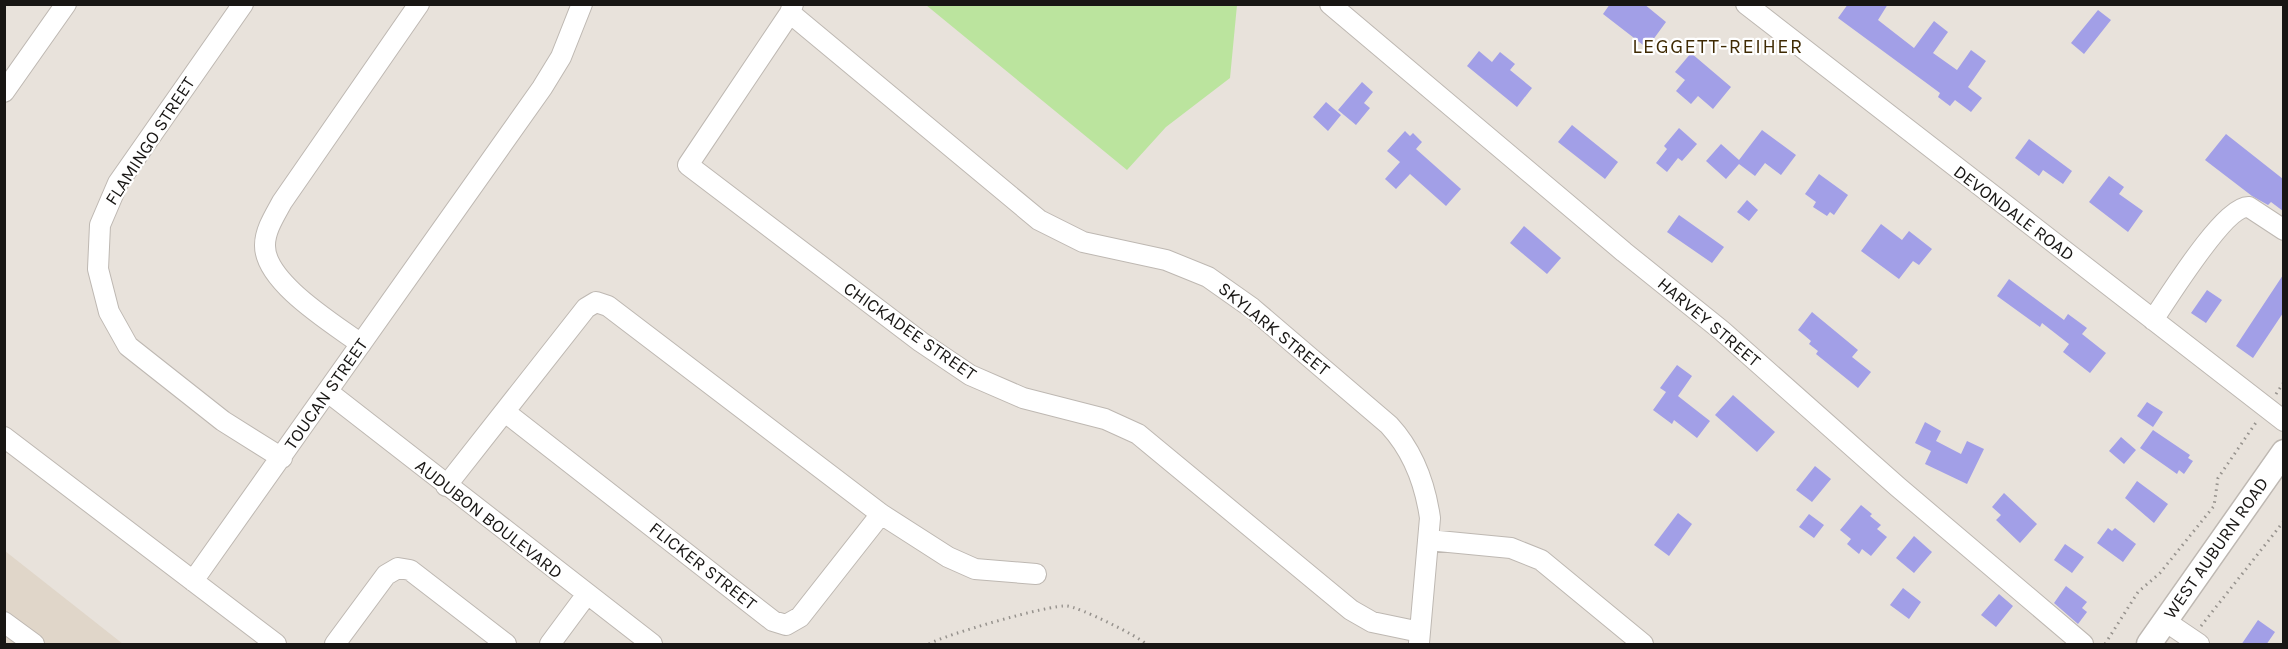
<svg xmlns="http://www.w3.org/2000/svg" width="2288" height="649" font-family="Karla,sans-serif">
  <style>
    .built { fill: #e0d6c9 }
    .green { fill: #bbe49e }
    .building { fill: #a29fe7 }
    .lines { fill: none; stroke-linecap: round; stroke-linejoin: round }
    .minor-casing { stroke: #beb8b2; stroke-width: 22 }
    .major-casing { stroke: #beb8b2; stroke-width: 27 }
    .path { stroke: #96928d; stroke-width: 3; stroke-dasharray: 1.5 4.5; stroke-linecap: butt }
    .minor { stroke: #fff; stroke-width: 20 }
    .major { stroke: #fff; stroke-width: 24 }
    .labels { text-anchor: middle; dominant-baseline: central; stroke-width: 4.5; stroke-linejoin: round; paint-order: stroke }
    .street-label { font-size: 18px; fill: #181614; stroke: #fff }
    .neighbourhood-label { font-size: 20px; letter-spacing: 1.5px; fill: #3f2a03; stroke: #fff }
  </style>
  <rect width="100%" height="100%" fill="#e8e2db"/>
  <path class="built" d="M5,551L123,644H5Z"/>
  <path class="green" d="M926,5H1237L1230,78L1166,127L1127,170Z"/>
  <path class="building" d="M1610,4H1644L1666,22L1647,48L1603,14Z
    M1848,4H1888L1878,20L1914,48L1934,21L1948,32L1933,53L1957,70L1971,50L1986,61L1968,87L1982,98L1971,112L1955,100L1950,106L1938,97L1940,93L1838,18Z
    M2098,10L2111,20L2084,54L2071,43Z
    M1479,51L1492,62L1500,52L1515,64L1510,70L1532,88L1517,107L1467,66Z
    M1691,53L1731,87L1713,109L1698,96L1691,104L1676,91L1685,80L1675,72Z
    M1362,82L1373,92L1364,103L1370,108L1356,125L1338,110Z
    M1326,102L1341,115L1328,131L1313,117Z
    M1572,125L1618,162L1605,179L1558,142Z
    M1679,128L1697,144L1682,161L1678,158L1667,172L1656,163L1667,149L1664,146Z
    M1762,130L1796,155L1781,175L1765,163L1755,176L1739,164L1726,179L1706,161L1721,144L1739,160Z
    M1405,131L1410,136L1413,133L1422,142L1416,149L1461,189L1446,206L1410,174L1396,189L1385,179L1400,162L1387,151Z
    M2226,134L2283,179V211L2271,202L2268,205L2252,196L2205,160Z
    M2029,139L2072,171L2063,184L2043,170L2039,176L2015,158Z
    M1819,174L1848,195L1834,215L1830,212L1827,216L1813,207L1816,202L1805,194Z
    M2109,176L2124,187L2119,194L2143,211L2128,232L2089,202Z
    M1747,200L1758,210L1749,221L1737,212Z
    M1679,215L1724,247L1712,263L1667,232Z
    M1881,224L1902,240L1909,231L1932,249L1919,265L1913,261L1899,279L1861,251Z
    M1524,226L1561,258L1547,274L1510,243Z
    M2283,275V313L2253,358L2236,346Z
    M2009,279L2064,320L2068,314L2087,328L2082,334L2106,353L2090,373L2063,352L2069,344L2042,323L2040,327L1997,296Z
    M2207,290L2222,300L2206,323L2191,313Z
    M1812,312L1858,350L1852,357L1871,372L1858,388L1816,354L1818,351L1809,344L1811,341L1798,330Z
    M1677,365L1692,376L1678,396L1710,421L1697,438L1674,420L1672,424L1653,410L1666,392L1660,388Z
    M1733,395L1775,432L1757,452L1715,415Z
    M2147,402L2163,412L2153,427L2137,416Z
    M1925,422L1941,431L1936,441L1961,454L1967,441L1984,449L1967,484L1925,464L1931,451L1915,443Z
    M2153,430L2190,455L2188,458L2193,461L2184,474L2179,470L2177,474L2140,448Z
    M2121,437L2136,450L2124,464L2109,451Z
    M1815,466L1831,479L1812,502L1796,490Z
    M2137,481L2168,504L2154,523L2125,498Z
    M2004,493L2037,524L2020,543L1996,520L2001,515L1992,507Z
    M1861,505L1872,514L1870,516L1881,525L1877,529L1887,537L1871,556L1862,549L1859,554L1847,544L1851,539L1840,530Z
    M1678,513L1692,524L1669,556L1654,545Z
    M1809,514L1824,525L1814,538L1799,527Z
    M2108,528L2112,531L2115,528L2136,544L2123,562L2097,543Z
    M1914,536L1932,552L1914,573L1896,558Z
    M2065,544L2084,557L2072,573L2054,560Z
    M2066,586L2087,602L2082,608L2087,612L2078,624L2054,603Z
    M1903,588L1921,602L1909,619L1890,605Z
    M1999,594L2013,606L1996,627L1981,615Z
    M2258,620L2275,632L2266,645H2241Z"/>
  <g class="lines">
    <defs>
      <path id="minor" d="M243,4L118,183L100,225L98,269L109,312L128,346L223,421L282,458
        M793,4L790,13L688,165L921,342L970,375L1023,398L1105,419L1138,434L1351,610L1372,622L1420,632
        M1330,4L1624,252L1721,330L1898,487L2083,644
        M1746,4L2284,421
        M790,13L1039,220L1083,242L1166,260L1208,277L1252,308L1389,425C1413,451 1425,483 1430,518L1419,643
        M4,92L66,4
        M2153,320C2168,298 2225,205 2249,207L2284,230
        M361,344C334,324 264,282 265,245C265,230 275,215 282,202L419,4
        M328,392L652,644
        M505,412L773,621L786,625L800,617L881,514
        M4,437L276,644
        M446,486L586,308L596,302L608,306L881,514L948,557L975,569L1036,574
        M1428,540L1511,548L1541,560L1643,644
        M193,581L542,88L561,57L582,4
        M2165,621L2199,644
        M4,622L34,644
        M335,644L386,575L398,568L410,570L506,644
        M550,644L587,594"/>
      <path id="major" d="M2149,644L2284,452"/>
    </defs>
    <use href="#minor" class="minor-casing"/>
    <use href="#major" class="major-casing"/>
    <path class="path" d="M2276,394L2284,382
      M2201,626L2284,521
      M929,644C944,635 1051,604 1067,606C1079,607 1138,636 1146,644
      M2105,644L2138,592L2160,573L2214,506L2218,478L2257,421"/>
    <use href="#minor" class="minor"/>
    <use href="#major" class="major"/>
  </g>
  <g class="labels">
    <g class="street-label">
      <text transform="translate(150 141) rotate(-57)">FLAMINGO STREET</text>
      <text transform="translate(2014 213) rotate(37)">DEVONDALE ROAD</text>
      <text transform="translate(1709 322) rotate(40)">HARVEY STREET</text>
      <text transform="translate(1274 329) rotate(39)">SKYLARK STREET</text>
      <text transform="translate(910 331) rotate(35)">CHICKADEE STREET</text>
      <text transform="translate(326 394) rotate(-55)">TOUCAN STREET</text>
      <text transform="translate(489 519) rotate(38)">AUDUBON BOULEVARD</text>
      <text transform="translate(2216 548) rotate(-55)">WEST AUBURN ROAD</text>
      <text transform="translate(703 566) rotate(38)">FLICKER STREET</text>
    </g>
    <g class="neighbourhood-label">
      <text x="1718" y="46">LEGGETT-REIHER</text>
    </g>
  </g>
  <rect width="2288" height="649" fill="none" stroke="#181614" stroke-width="12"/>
</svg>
